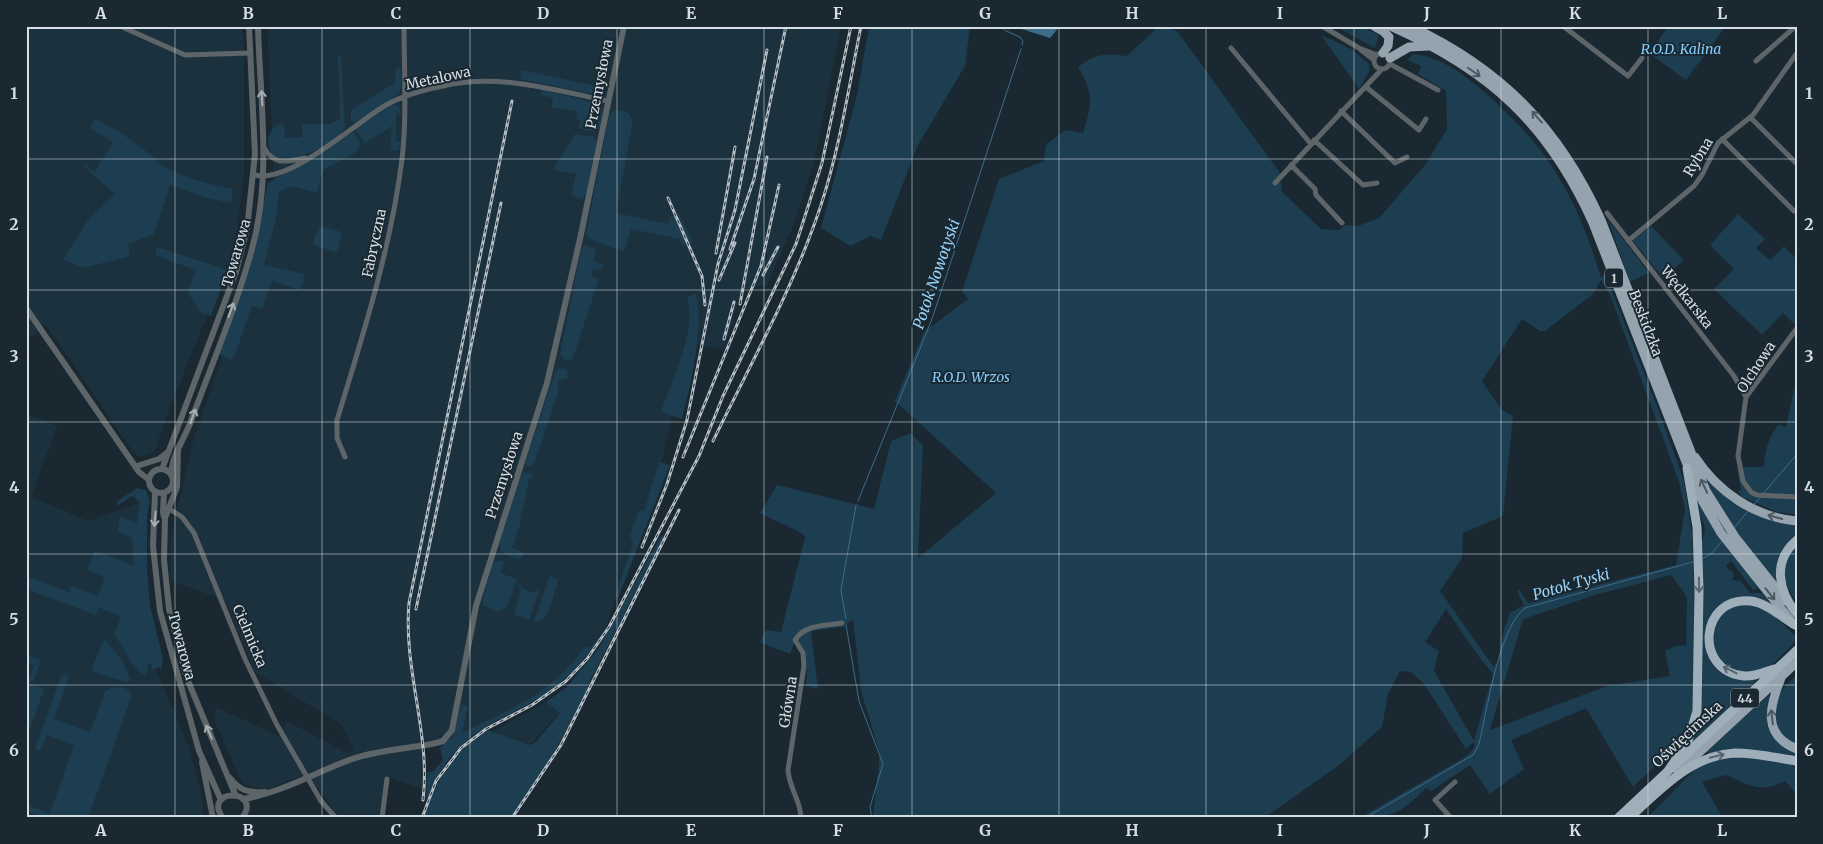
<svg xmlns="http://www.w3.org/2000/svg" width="1823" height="844" font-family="Merriweather,serif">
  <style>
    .built { fill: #1c313e }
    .green { fill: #1d3d51; fill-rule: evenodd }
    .water { fill: #3e6d8a }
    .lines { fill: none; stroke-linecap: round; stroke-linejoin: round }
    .stream { stroke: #3e6d8a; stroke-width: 1 }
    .minor { stroke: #5e6569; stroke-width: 5 }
    .tertiary { stroke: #5e6569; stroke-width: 6 }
    .primary { stroke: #94a3ad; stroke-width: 9 }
    .trunk { stroke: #9fafba; stroke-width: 9 }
    .rail-casing { stroke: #b4bec4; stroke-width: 3 }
    .rail { stroke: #1a2831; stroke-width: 1; stroke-dasharray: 4; stroke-linecap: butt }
    .oneway { stroke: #4b5963 }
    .oneway2 { stroke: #a5aeb3 }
    .oneway3 { stroke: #56656f }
    .grid { fill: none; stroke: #d5dee4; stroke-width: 1; stroke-opacity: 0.55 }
    .labels { text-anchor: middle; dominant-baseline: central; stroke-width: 4; stroke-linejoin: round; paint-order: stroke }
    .shield { fill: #1a2831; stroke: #9da7ae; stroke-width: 1 }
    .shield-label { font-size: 12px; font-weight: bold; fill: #d5dee4 }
    .park-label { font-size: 14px; font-style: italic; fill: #83cdfc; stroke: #1a2831 }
    .street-label { font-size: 14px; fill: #d5dee4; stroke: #1a2831 }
    .water-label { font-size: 15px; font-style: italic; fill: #9ad3f9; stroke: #1a2831 }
    .neatline { fill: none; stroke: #d5dee4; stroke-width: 2 }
    .grid-label { font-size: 16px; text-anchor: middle; font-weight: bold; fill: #d5dee4 }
  </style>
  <rect width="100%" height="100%" fill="#1a2831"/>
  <path class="built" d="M26,26H242L244,53V174L235,247L170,407L154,452L140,457L134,453L46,325L33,336L26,334Z
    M267,26H841L815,158L796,219L767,285L741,289L733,322L724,350L695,344L672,416L662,462L605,629L589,648L585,646L565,672L534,697L461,734V706L453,736L421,742L422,789L386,776L380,818H334L336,814L308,773L265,790L242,783L213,717L217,708L279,736L287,721L347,753L354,750L341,724L255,672L226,601L170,580L171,537L192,445L258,251L274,182Z
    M26,414L57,426L31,497L88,521L148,500L135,540L143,622L157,672L188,744L201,792L204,818H26Z
    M546,702L560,712L530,745L493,731Z"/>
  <path class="green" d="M869,26H970L965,66L918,145L881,240L871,236L850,246L821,228L857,95Z
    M1159,26L1177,31L1280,173L1282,192L1321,229L1338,230L1346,225L1358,226L1379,218L1425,165L1447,129L1446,91L1418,74L1421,66L1407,60L1413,54C1440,56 1463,74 1483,91C1549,148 1576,195 1601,278L1605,274L1656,403L1684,481L1692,534L1694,587L1695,711L1681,748L1656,765L1633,787L1586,708L1511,740L1524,769L1490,794L1470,765L1431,791L1426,788C1402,812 1394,818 1359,818L1467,756L1475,747L1474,742L1466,749L1424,684L1411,672L1400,671L1388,694L1382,727L1338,766L1264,818H873L880,754L861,691L853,619L843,627L811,631L818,689L806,686C807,669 810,652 795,641L790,654L760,642L766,630L781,632L805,537L802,533L760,513L777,485L874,509L891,441L910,433L923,445L918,558L996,493L895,401L924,332L968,299L962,292L999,179L1044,161L1046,145L1065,130L1083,133C1092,104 1094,93 1078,67C1096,53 1105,54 1127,56ZM1601,280L1611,297L1679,482L1685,509L1676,565L1528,603L1519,589L1517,591L1524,605L1510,613L1504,629L1498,663L1493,666L1440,591L1462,558L1463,533L1503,516L1513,416L1502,410L1482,381L1522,319L1540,331H1545L1593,294ZM1671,575L1687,597L1686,646L1678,645L1665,651L1670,676L1607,686L1490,730L1523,619L1595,595ZM1446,609L1479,657L1493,674L1474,741L1434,671L1439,651L1425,642Z
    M1335,26H1361L1379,35L1375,48Z
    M1669,26H1726L1686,80L1649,53Z
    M1321,35L1351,49L1369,64V72L1359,89Z
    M338,56H341L345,128C332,148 296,162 274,157C264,143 267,132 280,123L284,125L285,138L302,137V124H331L340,118Z
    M396,68H401V87L399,94L355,122L351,121V110L395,83Z
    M521,70L601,87L599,95L520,79Z
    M542,90L601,104L603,113L600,128L594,132L581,129L579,127L580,119H576L578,111L551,108L553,98L541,95Z
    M392,105L399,106L401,113H396V141L400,142L399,150H390L392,126L365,143L356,131L357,127Z
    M619,110L628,113L633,121L616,213L668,224L670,217L678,213L693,242L682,246L680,239L631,229L624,252L592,240L586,234L609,116L613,111Z
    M95,118L121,133L157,159L156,162C179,176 206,184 233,189L231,203L207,198L170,185L154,234L128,244L130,256L83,268L63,259L88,220L115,194L83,166L85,165L94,172L113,142L90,128Z
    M353,132L361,145L356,152L323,170L317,193L290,186L279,192L276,219L264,265L305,274L300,290L272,281L262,309L252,306L233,360L219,354L247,274L268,183Z
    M575,134L593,137L597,141L586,195L582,199L571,195L576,174L553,170Z
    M1738,214L1765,239L1756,248L1770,260L1784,246L1797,259L1796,326L1783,313L1762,335L1714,289L1734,269L1710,245Z
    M1608,220L1649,273L1630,282Z
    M319,226L342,232L338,250L335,252L313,245L315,234H318Z
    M1651,226L1684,260L1663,278L1633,241Z
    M584,245L596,249L593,261L604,264L602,270L593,269L591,276L599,279L572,361L564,359L560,354L581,252Z
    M157,247L228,270L211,316L200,312L188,293L196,270L155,255Z
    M696,294C704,333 691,381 682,419L661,412C672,379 697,331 687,297Z
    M559,368L567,369L568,372L567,379L559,380L557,386L559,390L535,462L531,467L527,466L525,462L555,373Z
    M1797,375V515L1777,512L1742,497L1738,492L1741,490L1737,467H1764C1765,449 1768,439 1778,425L1786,427Z
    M659,462L670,465L618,598L615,597L633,544L630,536L639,510L644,511Z
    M525,472L531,474L534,477L530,478L525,493L527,494L520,517L522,518L512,548L525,553L522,558L517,559L501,552L499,543L521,475Z
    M1708,478L1726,496L1797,523V538L1791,541L1779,586L1743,542L1705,482Z
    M137,488L146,490L150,501L147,515V568L150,605L163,659L161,671L159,667L153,670L151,663L147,664L148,671L145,675C134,672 123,645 114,635L121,616L99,608L96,615L26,589V576L69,592L71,586L98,596L105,577L87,570L95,550L134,566L132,538L118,532L120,516L137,523L140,503L132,496L118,505L116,502Z
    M1697,498L1721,538L1759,588L1753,590L1731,561L1726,565L1730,571H1733L1734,577L1732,580L1741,581L1750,593H1762L1773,606L1746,597L1710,619L1713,661L1757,680L1683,752L1696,724L1700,543C1714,522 1693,517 1697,498Z
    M661,536L664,537L587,687L589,688C565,733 542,778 510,818H423C436,780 454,751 488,730L530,745L536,742L560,713L546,702L567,687L598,649Z
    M1797,542V603C1778,574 1780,570 1797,542Z
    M503,561L515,565L504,562L500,573L517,579L507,607L499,612L484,606L482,602L492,564L494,562Z
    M550,575L558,580C554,592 550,623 534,622Z
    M519,585H522L521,588L535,593L537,589L539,592L529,620L514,615L521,589L518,588Z
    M1751,603L1773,614L1797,638C1789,650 1767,672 1752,673C1725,676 1708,654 1715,630C1716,626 1717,618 1719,615C1726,606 1741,605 1751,603Z
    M605,629C591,652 575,673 552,689C527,708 497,718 472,736C450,752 436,776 426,801L427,772H433L443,760L440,747L453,736L461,705L468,706L462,733C513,707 551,695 585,646L590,648Z
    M104,638L123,662L130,679L128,683L91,671Z
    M26,655L41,660L35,678L30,684L44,689L30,729L26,728V688L34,666L26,663Z
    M65,674L69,677L54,719L90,732L105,692C113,685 127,685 132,695L88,818H44L26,811V805L50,813L74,745L47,735L40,751L35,749L61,676Z
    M1797,675V746C1762,725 1769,698 1797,675Z
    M1769,695L1770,726L1797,752V758L1709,755L1706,751Z
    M1727,757H1745L1797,765V795L1785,781C1760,794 1750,785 1726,775L1702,782L1723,818H1647L1697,767Z"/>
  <path class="water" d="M1012,26H1060L1050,38Z"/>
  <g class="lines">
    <path class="stream" d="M1004,30L1020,37L1023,41L1022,45
      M1763,494L1797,454
      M858,501L932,319L1021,49
      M1753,505L1761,497
      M1734,528L1749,510
      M1702,559L1712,553L1723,540
      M846,619L841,590L856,505
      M846,625L859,701L883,764L870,807L872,818
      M1365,818L1473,755L1479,744C1487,711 1499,627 1525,608L1693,562"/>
    <path class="minor" d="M120,26L185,55L250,53
      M1322,26L1359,48L1377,55
      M1563,26L1628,76L1642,58
      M1231,48L1311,144
      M1361,50L1374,60
      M1374 61a8 8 0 1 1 16 0a8 8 0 1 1-16 0Z
      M1756,61L1796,26
      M1390,64L1438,90
      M1366,87L1419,130L1426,119
      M1341,111L1395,163L1407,157
      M1750,117L1797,164
      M1722,139L1794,211
      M1314,140L1363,185L1377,183
      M264,147C274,167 288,161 305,158
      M1291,165L1315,189L1316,195L1342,223
      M255,175C290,184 355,123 386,105C404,95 423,90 443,86C498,73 555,90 608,101
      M1275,183L1381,70
      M1607,213L1734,376L1746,397
      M1628,241L1694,186L1702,175L1718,143L1753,115L1797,53
      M1797,328L1746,397L1738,456L1743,481L1751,492L1757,495L1797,497
      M345,457L337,438V420C363,335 391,248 402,159C407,118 404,69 404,26
      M168,508L182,517L194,533L245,659L277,725L321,801L336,818
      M382,818L387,779
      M801,818C801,801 789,788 788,770L804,666L803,653L795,640C805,624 825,626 842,623
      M1451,818L1435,800L1455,782"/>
    <path class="tertiary" d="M26,308L139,472L149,480
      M178,451L177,487L165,518L164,560L169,609L186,676L235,794
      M137,466L159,459L169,451
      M162,469L236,272L247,229L255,154L249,26
      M149 481a12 12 0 1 1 24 0a12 12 0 1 1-24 0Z
      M171,474C172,455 185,438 191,421C212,364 236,307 252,249C272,176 260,101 258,26
      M155,492L153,546L160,611L199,751L221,800
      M164,493L163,512L164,517
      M202,762L213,818
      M230,778C240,791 249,793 265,792
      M243,799C281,793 316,772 352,759C379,750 407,749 436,743L443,741L452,730L476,606L547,383L580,239L624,26
      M223,818C201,788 264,788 242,818"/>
    <path class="primary" d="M1374,26L1383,31L1389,37L1388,46L1383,53
      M1390,26C1489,70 1548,123 1593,223L1699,495L1721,533L1791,621
      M1410,26C1502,69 1559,128 1601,220L1706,491L1735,537L1786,601
      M1390,58L1409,47L1429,46
      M1695,457C1718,492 1754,517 1797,521
      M1781,678C1770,705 1761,735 1797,749
      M1678,772L1797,662"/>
    <path class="trunk" d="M1797,540C1772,561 1778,591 1797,614
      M1774,669C1764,672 1754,677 1744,676C1693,671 1700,595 1751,601C1766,603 1782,617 1795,625
      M1668,771L1688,741L1697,711L1699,590L1697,527L1687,468
      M1618,818L1797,650
      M1629,818C1660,790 1691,755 1735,753C1756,753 1777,758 1797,761"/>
    <defs>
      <path id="rail" d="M668,198L702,276L705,305
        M730,249L754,179L786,26
        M716,253L735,147
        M763,275L778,247
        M719,280L735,243
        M740,304L767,157
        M724,339L734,302
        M713,441C751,363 794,287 821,205C840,147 849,86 861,26
        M683,457L761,266L779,185
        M642,547L667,484L687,420L718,264L735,210L767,50
        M416,609L501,203
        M423,800C431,734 403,670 409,603L512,101
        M422,818L436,781L461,748L486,729L532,705L566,681L587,659L609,627L699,456L723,396L796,244L822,163L851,26
        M512,818L561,745L679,510"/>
    </defs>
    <use href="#rail" class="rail-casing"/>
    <use href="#rail" class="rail"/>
  </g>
  <defs><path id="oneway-shaft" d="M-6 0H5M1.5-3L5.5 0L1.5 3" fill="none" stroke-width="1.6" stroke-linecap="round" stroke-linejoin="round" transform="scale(1.25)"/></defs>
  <g class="oneway">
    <use href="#oneway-shaft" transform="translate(1474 72) rotate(35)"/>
    <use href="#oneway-shaft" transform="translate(1537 117) rotate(-131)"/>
    <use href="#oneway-shaft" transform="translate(1704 486) rotate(-115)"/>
    <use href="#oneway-shaft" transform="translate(1775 517) rotate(-165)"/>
    <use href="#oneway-shaft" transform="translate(1770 594) rotate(51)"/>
    <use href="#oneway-shaft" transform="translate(1772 717) rotate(-97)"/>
  </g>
  <g class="oneway2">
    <use href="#oneway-shaft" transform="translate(262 98) rotate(-93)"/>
    <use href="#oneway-shaft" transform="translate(231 310) rotate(-70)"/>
    <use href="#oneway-shaft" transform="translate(193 416) rotate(-70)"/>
    <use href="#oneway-shaft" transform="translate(155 519) rotate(95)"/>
    <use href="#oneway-shaft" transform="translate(209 732) rotate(-113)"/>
  </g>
  <g class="oneway3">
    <use href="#oneway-shaft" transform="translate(1699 585) rotate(89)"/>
    <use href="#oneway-shaft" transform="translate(1730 670) rotate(-153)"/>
    <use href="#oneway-shaft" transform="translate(1717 756) rotate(-14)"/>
  </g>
  <path class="grid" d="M175,26V818M322,26V818M470,26V818M617,26V818M764,26V818M912,26V818M1059,26V818M1206,26V818M1354,26V818M1501,26V818M1648,26V818M26,159H1797M26,290H1797M26,422H1797M26,554H1797M26,685H1797"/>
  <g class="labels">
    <g class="shield">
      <rect x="1605" y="268.5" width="18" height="19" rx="4"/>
      <rect x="1731" y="688.5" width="28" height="19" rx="4"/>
    </g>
    <g class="shield-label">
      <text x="1614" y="278">1</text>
      <text x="1745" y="698">44</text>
    </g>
    <g class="park-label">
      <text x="1681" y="49">R.O.D. Kalina</text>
      <text x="971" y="377">R.O.D. Wrzos</text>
    </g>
    <g class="street-label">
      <text transform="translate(438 78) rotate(-12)">Metalowa</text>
      <text transform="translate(599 84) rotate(-79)">Przemysłowa</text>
      <text transform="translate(1698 157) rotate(-59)">Rybna</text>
      <text transform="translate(374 243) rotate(-78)">Fabryczna</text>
      <text transform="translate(236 253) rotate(-74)">Towarowa</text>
      <text transform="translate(1687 297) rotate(52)">Wędkarska</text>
      <text transform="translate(1646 323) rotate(69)">Beskidzka</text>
      <text transform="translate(1756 367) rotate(-57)">Olchowa</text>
      <text transform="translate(504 475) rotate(-72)">Przemysłowa</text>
      <text transform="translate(250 636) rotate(67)">Cielmicka</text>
      <text transform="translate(182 646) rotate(75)">Towarowa</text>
      <text transform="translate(788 702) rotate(-81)">Główna</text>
      <text transform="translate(1687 734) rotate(-43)">Oświęcimska</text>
    </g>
    <g class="water-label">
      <text transform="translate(936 274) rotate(-71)">Potok Nowotyski</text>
      <text transform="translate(1571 584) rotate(-16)">Potok Tyski</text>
    </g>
  </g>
  <rect width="1823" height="844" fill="none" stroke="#1a2831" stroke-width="55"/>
  <rect x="28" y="28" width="1768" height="788" class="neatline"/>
  <g class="grid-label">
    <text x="101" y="19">A</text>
    <text x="248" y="19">B</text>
    <text x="396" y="19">C</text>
    <text x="543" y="19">D</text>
    <text x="691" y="19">E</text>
    <text x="838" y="19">F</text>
    <text x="985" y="19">G</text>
    <text x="1132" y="19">H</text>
    <text x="1280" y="19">I</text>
    <text x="1427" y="19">J</text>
    <text x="1575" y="19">K</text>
    <text x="1722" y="19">L</text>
    <text x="14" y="99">1</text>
    <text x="1809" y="99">1</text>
    <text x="14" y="230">2</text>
    <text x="1809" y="230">2</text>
    <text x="14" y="362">3</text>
    <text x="1809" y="362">3</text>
    <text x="14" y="493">4</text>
    <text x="1809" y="493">4</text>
    <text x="14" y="625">5</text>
    <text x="1809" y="625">5</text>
    <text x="14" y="756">6</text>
    <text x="1809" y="756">6</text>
    <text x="101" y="836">A</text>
    <text x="248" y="836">B</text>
    <text x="396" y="836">C</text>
    <text x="543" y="836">D</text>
    <text x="691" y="836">E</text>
    <text x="838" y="836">F</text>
    <text x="985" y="836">G</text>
    <text x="1132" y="836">H</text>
    <text x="1280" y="836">I</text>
    <text x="1427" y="836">J</text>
    <text x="1575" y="836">K</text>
    <text x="1722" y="836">L</text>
  </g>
</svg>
